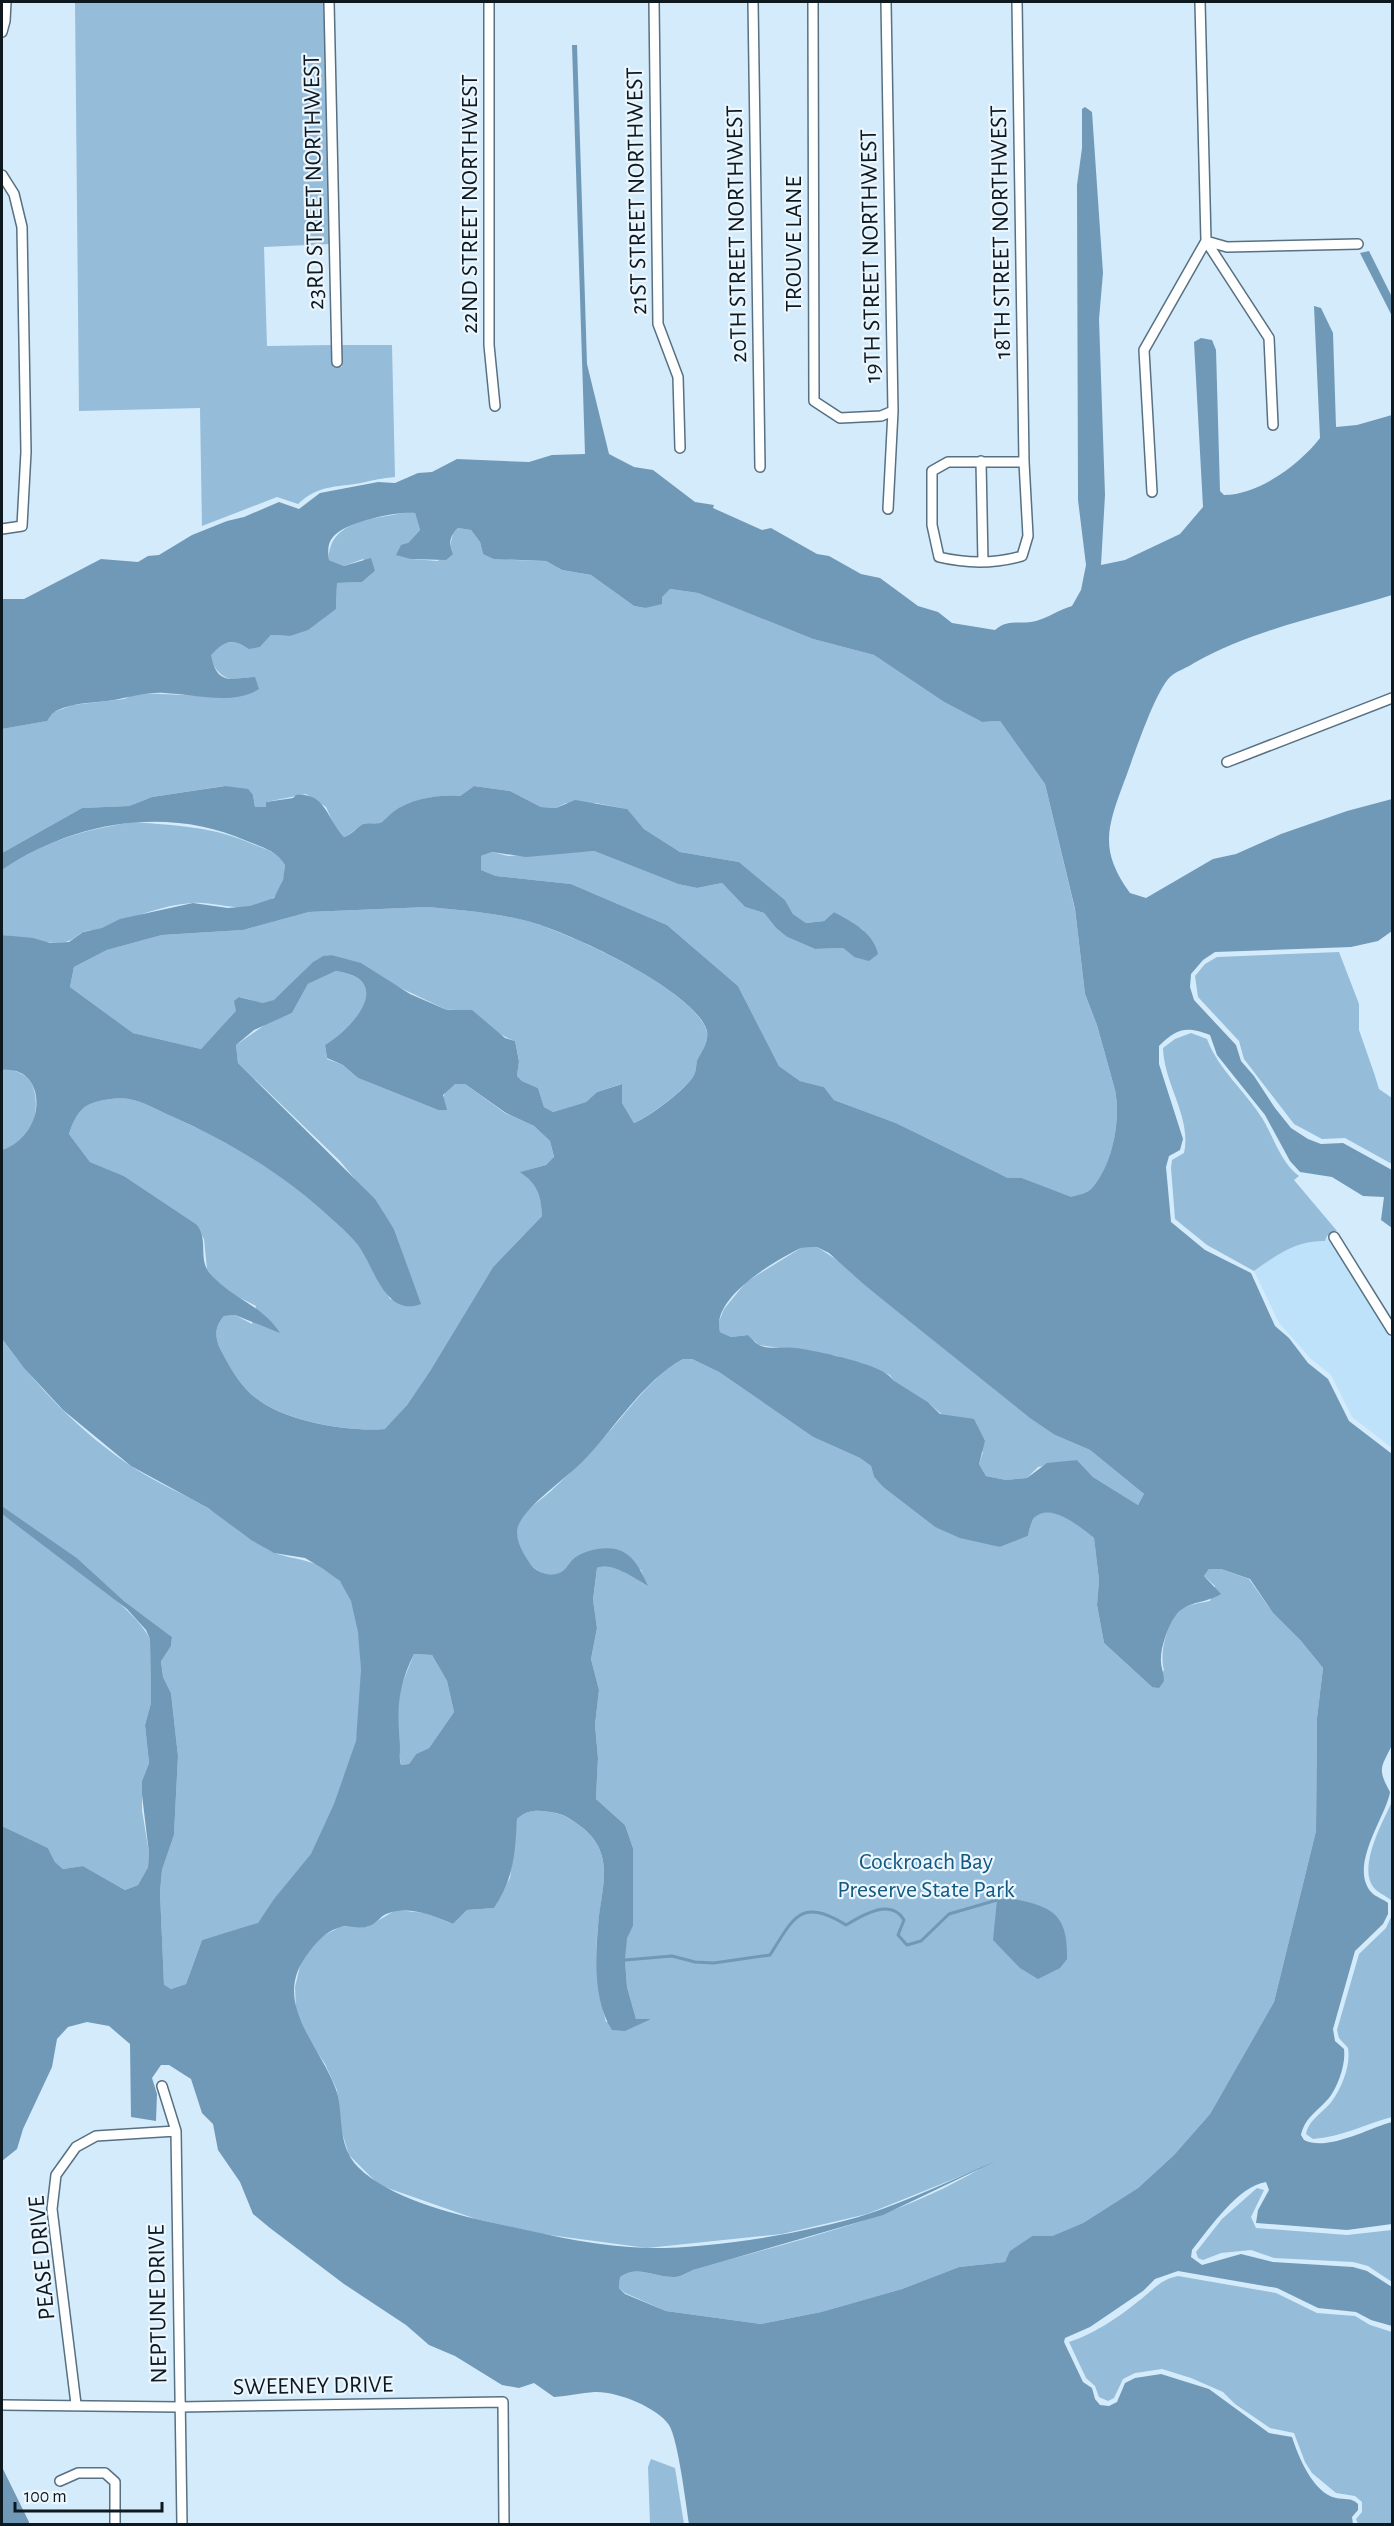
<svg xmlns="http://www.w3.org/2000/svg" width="1394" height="2526" font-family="'Alegreya Sans',sans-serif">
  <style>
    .built { fill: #bfe2fb }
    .green { fill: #95bcd9 }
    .water { fill: #7099b7; fill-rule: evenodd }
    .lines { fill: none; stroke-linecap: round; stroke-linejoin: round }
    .stream { stroke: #7099b7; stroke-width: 3 }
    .street-casing { stroke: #577082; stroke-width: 12 }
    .street { stroke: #fff; stroke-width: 9 }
    .labels { text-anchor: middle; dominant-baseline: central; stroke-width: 4.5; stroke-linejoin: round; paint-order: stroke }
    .street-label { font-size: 24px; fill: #0e181f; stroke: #ebf6fe }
    .park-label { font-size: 24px; fill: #125981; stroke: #ebf6fe }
  </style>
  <rect width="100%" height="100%" fill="#d4ebfb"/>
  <path class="built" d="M1328,1238L1392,1340V1448L1352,1417L1331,1375L1311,1359L1279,1323L1254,1271L1282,1251L1310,1241H1325Z"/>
  <path class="green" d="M75,2H324L330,244L264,247L267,346L332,345L333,367H342V345H392L395,477C383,478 373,480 361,483C334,488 320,484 298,504L277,497L202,526L200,408L79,411Z
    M408,512L415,513L420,530L408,543L411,559L438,561L450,547L453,533L458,528L471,530L480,542L483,554L512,560L546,561L562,570L591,575L634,606L645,608L670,589L698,593L813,639L874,655L944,702L982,722L1000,721L1045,784L1075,910L1085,994L1097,1025L1115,1090C1121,1119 1113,1165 1092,1188C1088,1193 1078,1195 1071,1198L1022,1178H1008L896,1123L834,1100L824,1087L800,1081L779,1066L738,986L667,925L571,884L496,876L481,870V856L492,852L508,856L594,851L678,884L697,888L722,883L745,907L764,913L776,928L787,937L815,949L843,948L854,957L864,931L834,912L824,921L806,923L793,914L785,900L739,862L680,852L644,829L626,809L596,803H566L556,808L541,807L510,791L474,786L460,796C440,794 415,799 397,810C391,813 387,819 382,822C376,825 369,822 363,824C356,828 352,834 344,837L335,827L326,807L306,794L266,802V807H255L253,795L224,786L152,797L129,806L82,808L2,853V729L46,721L54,712L73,705L124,699L138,693L232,697L249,677C230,684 215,676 210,655C229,636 236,642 260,647L271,635L290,636L336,609L337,583L362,582L375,571L363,559L344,566L329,560C328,519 377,519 408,512Z
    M134,822C178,826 213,826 255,845C268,850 277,852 285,865C284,876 283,891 273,898C248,917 218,901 192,903C162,905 131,918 103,928C97,930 91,930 85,931C78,934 73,941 65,942C45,945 22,937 2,935V870C45,841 82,830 134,822Z
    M428,907C461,910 495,913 527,921C567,932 696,990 707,1032C709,1043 701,1052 697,1062C696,1066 696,1071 694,1075C688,1088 647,1118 634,1123L622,1103L621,1084L597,1092L586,1102L553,1112L544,1107L538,1088L522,1081L517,1076L519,1060L515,1041C492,1034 472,1007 447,1010L331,955C303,956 290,1004 263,1003C255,1002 247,998 239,997L237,1011L201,1049L133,1033L70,987L74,967L107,950L162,935L243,930L309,912Z
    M1339,952L1359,1004V1030L1374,1073L1379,1089L1392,1098V1164L1345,1138L1322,1139L1294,1124L1244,1059L1239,1041L1198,997L1195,976L1205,964L1217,957Z
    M336,971C396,981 354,1027 325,1045L327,1059L343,1065L358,1078L438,1110L447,1088L455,1084H465L505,1113L534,1126L550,1141L554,1158L546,1165L521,1172C539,1188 541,1192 542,1216L493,1267L430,1371L407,1405L386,1429C350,1432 290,1422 260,1401C243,1390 232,1371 223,1354C215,1341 213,1328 224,1316L235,1315L252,1324L256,1306L223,1289L207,1269L204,1239L196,1224L124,1176L90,1162L69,1134C73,1122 79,1107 93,1103C104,1099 122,1097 133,1100C146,1103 159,1111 171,1116C234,1144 315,1189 358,1244C371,1261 378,1282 390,1299L420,1304L394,1229L385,1216L340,1161L238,1063L236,1045L266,1024L292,1013L308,984Z
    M1191,1033L1207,1039C1218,1069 1245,1091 1262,1118C1274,1137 1280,1162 1299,1176L1294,1180L1337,1231L1327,1236L1325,1241C1296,1240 1277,1255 1254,1271L1207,1245L1175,1219L1171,1168L1172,1160L1184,1153C1192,1118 1164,1084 1163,1048L1175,1039Z
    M10,1069C17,1072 25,1074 30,1081C40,1096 37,1126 23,1138C18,1143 10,1147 3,1150L2,1070Z
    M817,1247L848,1267L868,1288L1055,1435L1090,1450L1144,1494L1138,1505L1093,1477L1077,1460L1038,1467L1027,1478L1006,1480L986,1476L979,1464L983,1452L928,1402L893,1380L890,1375L837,1356L759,1345L748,1335L731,1337L720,1332L718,1324L724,1309L746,1282L801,1248Z
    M2,1339C38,1388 80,1432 131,1466C156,1483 185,1494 211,1510C226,1519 239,1533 255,1542C261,1545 268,1550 275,1553C297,1561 321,1559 340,1581C367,1611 363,1703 356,1741C351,1768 326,1832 311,1855C295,1879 274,1899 258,1924L202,1940L186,1984L171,1989L164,1986L160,1892L162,1870L174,1835L178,1756L171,1693L163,1677L161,1660L171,1646L172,1637L124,1601L77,1558L2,1506Z
    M683,1359H692L719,1372L813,1437L860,1458L871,1466L874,1477L883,1487L935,1527L1000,1547L1028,1536C1029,1531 1031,1522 1034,1518C1051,1500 1081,1528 1094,1538L1099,1580L1097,1605L1104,1643L1152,1687L1164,1670C1159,1654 1167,1620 1182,1609C1190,1604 1200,1603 1210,1601L1215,1586L1204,1576L1209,1569H1221L1249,1579L1273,1613L1301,1641L1323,1668L1317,1718L1316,1831L1274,2002L1210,2114L1174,2155L1138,2188L1083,2223L1052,2236H1032L1011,2251L1005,2262L959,2267L902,2289L821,2312L761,2324L666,2311L625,2293L619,2288L620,2277C638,2264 655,2278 675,2277C681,2277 688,2272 693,2270C790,2241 893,2221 981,2168L867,2214L782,2234L647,2248L542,2234L476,2219L379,2185L349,2155L340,2126L337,2090L325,2064L303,2030L296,2012L295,1987L301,1962L321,1937L340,1927H367L396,1910L425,1913L453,1924L467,1910L494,1908L510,1878L517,1819C528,1808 541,1810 555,1813C566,1815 575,1822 583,1828C616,1855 601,1890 598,1926C594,1958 598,1991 606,2022L649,2019H636L627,1987L625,1960L626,1938L633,1926V1848L625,1825L596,1799L598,1758L595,1725L599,1690L591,1659L597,1628L593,1601L597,1568C612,1561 634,1578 647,1586L641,1570L574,1558C569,1564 565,1571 557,1574C534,1580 510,1545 518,1525C525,1508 541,1501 553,1489C575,1469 595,1448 614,1426C635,1402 654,1375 683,1359Z
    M2,1514C36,1538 135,1605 150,1639L151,1703L145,1725L149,1763L142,1781V1810L149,1853L148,1867L138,1885L125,1890L83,1866L63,1869L55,1862L48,1848L2,1826Z
    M414,1654L432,1655L447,1681L454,1712L429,1748L416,1754L409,1764L401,1765L396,1731L400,1689Z
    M1392,1802V2117C1366,2124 1341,2137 1313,2139L1306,2134C1309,2119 1323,2113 1332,2101C1342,2087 1351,2065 1348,2048L1339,2038L1337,2030L1359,1954L1386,1928L1392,1915L1391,1900C1386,1896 1379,1893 1375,1889C1356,1870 1383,1821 1392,1802Z
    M1257,2188L1264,2190L1251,2217L1256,2228L1347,2235L1392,2230V2282L1368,2266L1353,2262L1274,2258L1251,2250L1221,2253L1203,2260L1198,2258L1196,2252L1222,2219Z
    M1178,2276L1276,2293L1317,2313L1355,2316L1370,2325L1392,2332V2524H1358L1356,2519L1362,2512V2502L1355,2496L1336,2493L1312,2473L1305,2462L1294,2433L1270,2428L1235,2404L1223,2392L1191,2378L1162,2369L1135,2373L1123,2379L1114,2398L1108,2401L1099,2397L1095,2386L1086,2378L1069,2342C1095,2334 1125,2313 1146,2295C1157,2286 1163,2279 1178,2276Z
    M651,2459L675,2468L684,2524H650L648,2467Z"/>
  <path class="water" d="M572,45H577L587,364L609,454L634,467L653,470L695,502L714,505L713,508L762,530L771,528L817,554L829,556L861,574L880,578L918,606L938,612L952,623L995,630C1008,618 1021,625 1036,621C1048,618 1060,609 1072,606L1081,590L1086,565L1078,500L1077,185L1082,148V109L1085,107L1092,112L1103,273L1099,319L1105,495L1101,565L1125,560L1180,534L1203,507L1194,342L1201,338L1212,340L1216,350L1220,491L1224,495C1259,495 1300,464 1320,438L1314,306L1321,308L1333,333L1336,427L1357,425L1392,415V595C1327,615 1254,629 1194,663C1187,668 1176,671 1170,677C1154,693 1133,759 1124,782C1107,828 1099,850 1130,893L1146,898L1213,859L1236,854L1281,834L1347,811L1392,799V931L1378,941L1351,947L1215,952L1203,960L1191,974L1190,987L1194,1000L1236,1045L1241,1061L1254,1076L1275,1108L1291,1128L1308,1139L1321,1144L1343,1143L1392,1170V1228L1381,1220L1384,1197L1363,1196L1332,1177L1300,1172L1290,1161L1265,1115L1217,1055L1210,1035C1186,1026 1177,1028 1159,1046V1064L1183,1139L1180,1150L1169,1156L1166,1167L1171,1222L1205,1250L1251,1273L1275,1326L1289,1338L1308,1363L1328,1379L1349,1421L1392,1454V1745C1381,1768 1377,1768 1390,1792C1387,1815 1347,1867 1372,1893C1376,1897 1383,1899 1388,1903V1914L1383,1924L1355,1951L1333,2029L1335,2041L1344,2049C1346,2064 1338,2086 1329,2098C1318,2111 1305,2117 1301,2135L1304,2140C1327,2152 1369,2128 1392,2122V2224L1347,2230L1256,2223L1258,2210L1269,2190L1266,2182C1238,2186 1209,2229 1192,2250L1191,2257L1202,2265L1241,2254L1273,2262L1353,2267L1367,2271L1392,2287V2326L1371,2320L1356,2312L1318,2308L1277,2288L1178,2271L1155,2279L1143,2291L1090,2327L1065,2338L1064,2342L1083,2382L1092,2388L1095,2399L1100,2405L1109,2406L1117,2402L1125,2383L1135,2378L1161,2374L1209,2389L1269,2433L1292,2437C1298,2456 1313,2493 1336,2498C1345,2500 1351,2497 1358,2504V2510L1352,2517L1353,2524H689C686,2505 678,2439 669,2425C657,2407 616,2391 595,2392C581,2393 568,2396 554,2397L534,2383L519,2388L502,2385L455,2356L429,2345L406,2325L344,2284L270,2228L253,2214L240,2182L218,2150L213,2124L202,2113L191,2079L169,2065H161L152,2078L157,2094L156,2121L131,2117L130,2044L109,2026L87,2022L68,2027L57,2039L52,2067L23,2129L17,2149L2,2161V1826L48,1848L55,1862L63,1869L83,1866L125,1890L138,1885L148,1867L149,1853L142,1795V1781L149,1763L145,1725L151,1703L150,1639L146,1630L127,1609L2,1514V1506L77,1558L124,1601L172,1637L171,1646L161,1661L163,1677L171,1693L178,1756L174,1835L162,1870L160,1892L164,1985L171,1989L186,1984L202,1940L258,1923L274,1899L311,1854L334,1804L356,1741L361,1670L358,1632L351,1601L340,1581L322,1568L305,1558L274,1553L251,1540L208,1508L131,1466L63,1410L24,1368L2,1339V1150C48,1135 48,1065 2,1070V935L33,938L50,943L69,942L83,932L102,928L120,919L193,903L228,908L250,906L274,898L283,880L285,865C276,850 261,847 247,841C167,805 72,822 2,870V853L82,808L129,806L152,797L225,786L248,789L253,795L255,807H266V802L293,798L296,795C326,792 327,820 344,837C353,834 356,828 363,824C369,822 376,825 382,822C386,819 389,815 393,812C410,799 440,794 460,796L474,786L510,791L541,807L556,808L575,800L627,809L644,829L680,852L739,862L785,900L793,914L806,923L824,921L834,912C853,923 873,932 878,954L869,961L854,957L843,948L815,949L787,937L776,928L764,913L745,907L722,883L697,888L678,884L594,851L526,857L492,852L481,856V870L496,876L571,884L667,925L738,986L779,1066L800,1081L824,1087L834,1100L896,1123L1008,1178H1022L1071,1197C1078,1195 1088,1193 1092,1188C1113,1164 1121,1119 1115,1090L1097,1025L1085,994L1075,909L1045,784L1000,721L982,722L944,702L874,655L813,639L698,593L670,589L662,597V604L645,608L634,606L591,575L562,570L546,561L494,559L483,554L480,542L471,530L458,528C450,535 448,544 453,554L446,560L411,559L396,555L401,545L408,543L420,530L415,513C397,511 345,522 333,537C327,544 328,552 329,560L344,566L371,558L375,571L362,582L337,583L336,609L308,630L290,636L271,635L260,647L249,649C233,637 224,641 211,655C217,687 233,678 255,677L259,689C232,706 194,694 164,693C146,692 132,697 114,700C95,703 74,702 56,711C52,713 49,718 47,721L2,729V599H24L101,559L138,562L148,556L159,555L192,535L227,521L244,517L279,502L299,509L320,493L378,482L395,483L418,473L432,472L457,459L529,462L552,455L585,454ZM428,907C461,910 495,913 527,921C567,931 696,991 707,1031C709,1043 701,1052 697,1061C696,1066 696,1071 694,1075C688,1088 648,1118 634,1123L622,1103V1084L597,1092L586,1102L553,1112L544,1107L538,1088L522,1081L517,1076L519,1061L515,1041L505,1038L472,1010H447L410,994L361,963L331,955L323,956L313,962L274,1000L263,1003L239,997L234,1001L236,1011L201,1049L133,1033L70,987L74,967L107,950L162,935L243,930L309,912ZM336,971C396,980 353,1028 325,1045L327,1058L343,1065L358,1078L438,1110H447L443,1095L455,1084H465L506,1113L534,1126L550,1141L554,1157L546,1165L520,1172C538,1185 541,1195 542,1216L493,1267L430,1371L407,1405L385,1429C350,1432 289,1422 260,1401C243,1390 232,1371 223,1354C215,1341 213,1328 224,1316L235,1315L280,1333C262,1304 229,1298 209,1272C198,1258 209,1238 196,1224L124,1176L90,1162L69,1134C73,1122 79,1107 93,1103C104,1099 122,1097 133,1100C146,1103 159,1111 171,1116C230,1142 285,1175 332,1219C341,1227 351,1236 358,1245C374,1266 385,1318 421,1304L394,1229L375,1199L238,1063L236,1045L254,1030L292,1013L308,984ZM801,1248L817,1247L829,1253L868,1288L1030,1418L1055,1435L1090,1450L1144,1494L1138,1505L1093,1477L1077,1460L1047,1463L1027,1478L1006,1480L986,1476L979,1464L985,1441L974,1419L940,1414L928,1402L893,1380C884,1364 816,1351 796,1348C785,1346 769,1350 759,1345C755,1343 751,1337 748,1335L731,1337L720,1332C710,1298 776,1260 801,1248ZM683,1359H692L719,1372L813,1437L860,1458L871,1466L874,1477L883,1487L935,1527L960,1538L1000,1547L1028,1536C1029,1531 1031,1522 1034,1518C1051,1501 1081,1528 1094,1538L1099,1580L1097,1605L1104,1643L1152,1687L1159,1688L1164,1681C1164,1673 1160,1665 1161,1658C1161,1645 1171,1617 1181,1610C1193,1601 1209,1602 1221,1594L1204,1576L1209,1569H1221L1250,1579L1273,1613L1301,1641L1323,1668L1317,1718L1316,1831L1274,2002L1210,2114L1174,2155L1138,2188L1083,2223L1052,2236H1032L1010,2251L1005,2262L959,2267L902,2289L821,2312L761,2324L666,2311L625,2294L619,2288L620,2277C638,2264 655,2278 675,2277C681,2277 688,2272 693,2270L883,2215L996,2161C954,2179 912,2199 868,2214C808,2233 710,2249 647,2248C596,2247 544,2234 494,2223C452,2214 389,2198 358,2167C335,2143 345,2111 335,2087C318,2042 269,2000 310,1951C318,1941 325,1932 338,1928C347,1924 359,1930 369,1926C376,1924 380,1917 386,1914C408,1905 432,1915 453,1924L467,1910L494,1908C514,1877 515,1855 517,1819C528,1808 541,1810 556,1813C566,1815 575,1822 583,1828C617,1856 600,1891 598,1927C595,1959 594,2003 612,2030L625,2031L651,2019H636L627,1987L625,1960L627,1938L633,1926V1848L625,1825L596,1799L598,1758L595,1725L599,1690L591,1659L597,1628L593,1600L597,1568C612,1561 635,1579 648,1586C643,1575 636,1559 625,1553C611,1544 586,1549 573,1559C568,1564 565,1572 556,1574C546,1576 534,1571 529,1562C522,1552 513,1536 519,1524C529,1503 566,1479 584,1460C616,1427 642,1382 683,1359ZM414,1654L432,1655L447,1681L454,1712L429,1748L416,1754L409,1764L401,1765C399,1758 400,1753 400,1746C397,1710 397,1688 414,1654Z
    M1369,251L1392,297V316L1360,253Z
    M1008,1898C1051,1906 1068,1912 1067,1959L1060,1968L1038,1979L1020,1968L993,1940L997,1900Z
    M2,2467L29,2522V2524H2Z"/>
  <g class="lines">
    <path class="stream" d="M625,1960L672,1956L695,1962L714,1963L770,1955C793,1919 800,1896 846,1925C861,1916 891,1897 904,1920L898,1935L907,1945L921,1941L949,1914L997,1900"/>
    <defs>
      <path id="street" d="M329,2L337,362
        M489,2V345L495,406
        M654,2L658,324L678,377L680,448
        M753,2L760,467
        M813,2L814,401L840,418L881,416L893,411
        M886,2L893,411L888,509
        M1017,2L1024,462L1028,536L1022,556C994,564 968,564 939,557L932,525V471L948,462H1024
        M1200,2L1206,241
        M2,32L5,21L6,2
        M2,175L14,194L22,227L26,452L22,526L2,529
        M1206,241L1269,338L1273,425
        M1206,241L1227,247L1358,244
        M981,461L983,562
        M1152,492L1144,350L1206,241
        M1227,762L1392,698
        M1334,1237L1392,1330
        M162,2086L176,2131L182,2524
        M76,2404L52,2209L56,2175L76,2147L96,2136L176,2131
        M2,2405L179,2407L503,2402L504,2524
        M60,2481L78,2473H105L115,2482V2524"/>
    </defs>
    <use href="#street" class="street-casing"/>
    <use href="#street" class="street"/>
  </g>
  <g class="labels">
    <g class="street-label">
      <text transform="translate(314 182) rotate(-91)">23RD STREET NORTHWEST</text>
      <text transform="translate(637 191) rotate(-91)">21ST STREET NORTHWEST</text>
      <text transform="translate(470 204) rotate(-90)">22ND STREET NORTHWEST</text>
      <text transform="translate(1001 232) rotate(-91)">18TH STREET NORTHWEST</text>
      <text transform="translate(737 234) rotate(-91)">20TH STREET NORTHWEST</text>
      <text transform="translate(794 244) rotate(-90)">TROUVE LANE</text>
      <text transform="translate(871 256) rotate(-91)">19TH STREET NORTHWEST</text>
      <text transform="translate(42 2258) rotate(-95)">PEASE DRIVE</text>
      <text transform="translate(158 2304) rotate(-91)">NEPTUNE DRIVE</text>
      <text transform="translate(313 2386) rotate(-1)">SWEENEY DRIVE</text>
    </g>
    <g class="park-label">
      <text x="926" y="1862">Cockroach Bay<tspan x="926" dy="28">Preserve State Park</tspan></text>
    </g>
  </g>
  <rect width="1394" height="2526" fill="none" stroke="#0e181f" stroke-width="6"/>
  <path d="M15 2502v9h147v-9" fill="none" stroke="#0e181f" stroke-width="3"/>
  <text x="24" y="2502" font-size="18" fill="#0e181f" stroke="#ebf6fe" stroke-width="4.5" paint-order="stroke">100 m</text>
</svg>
